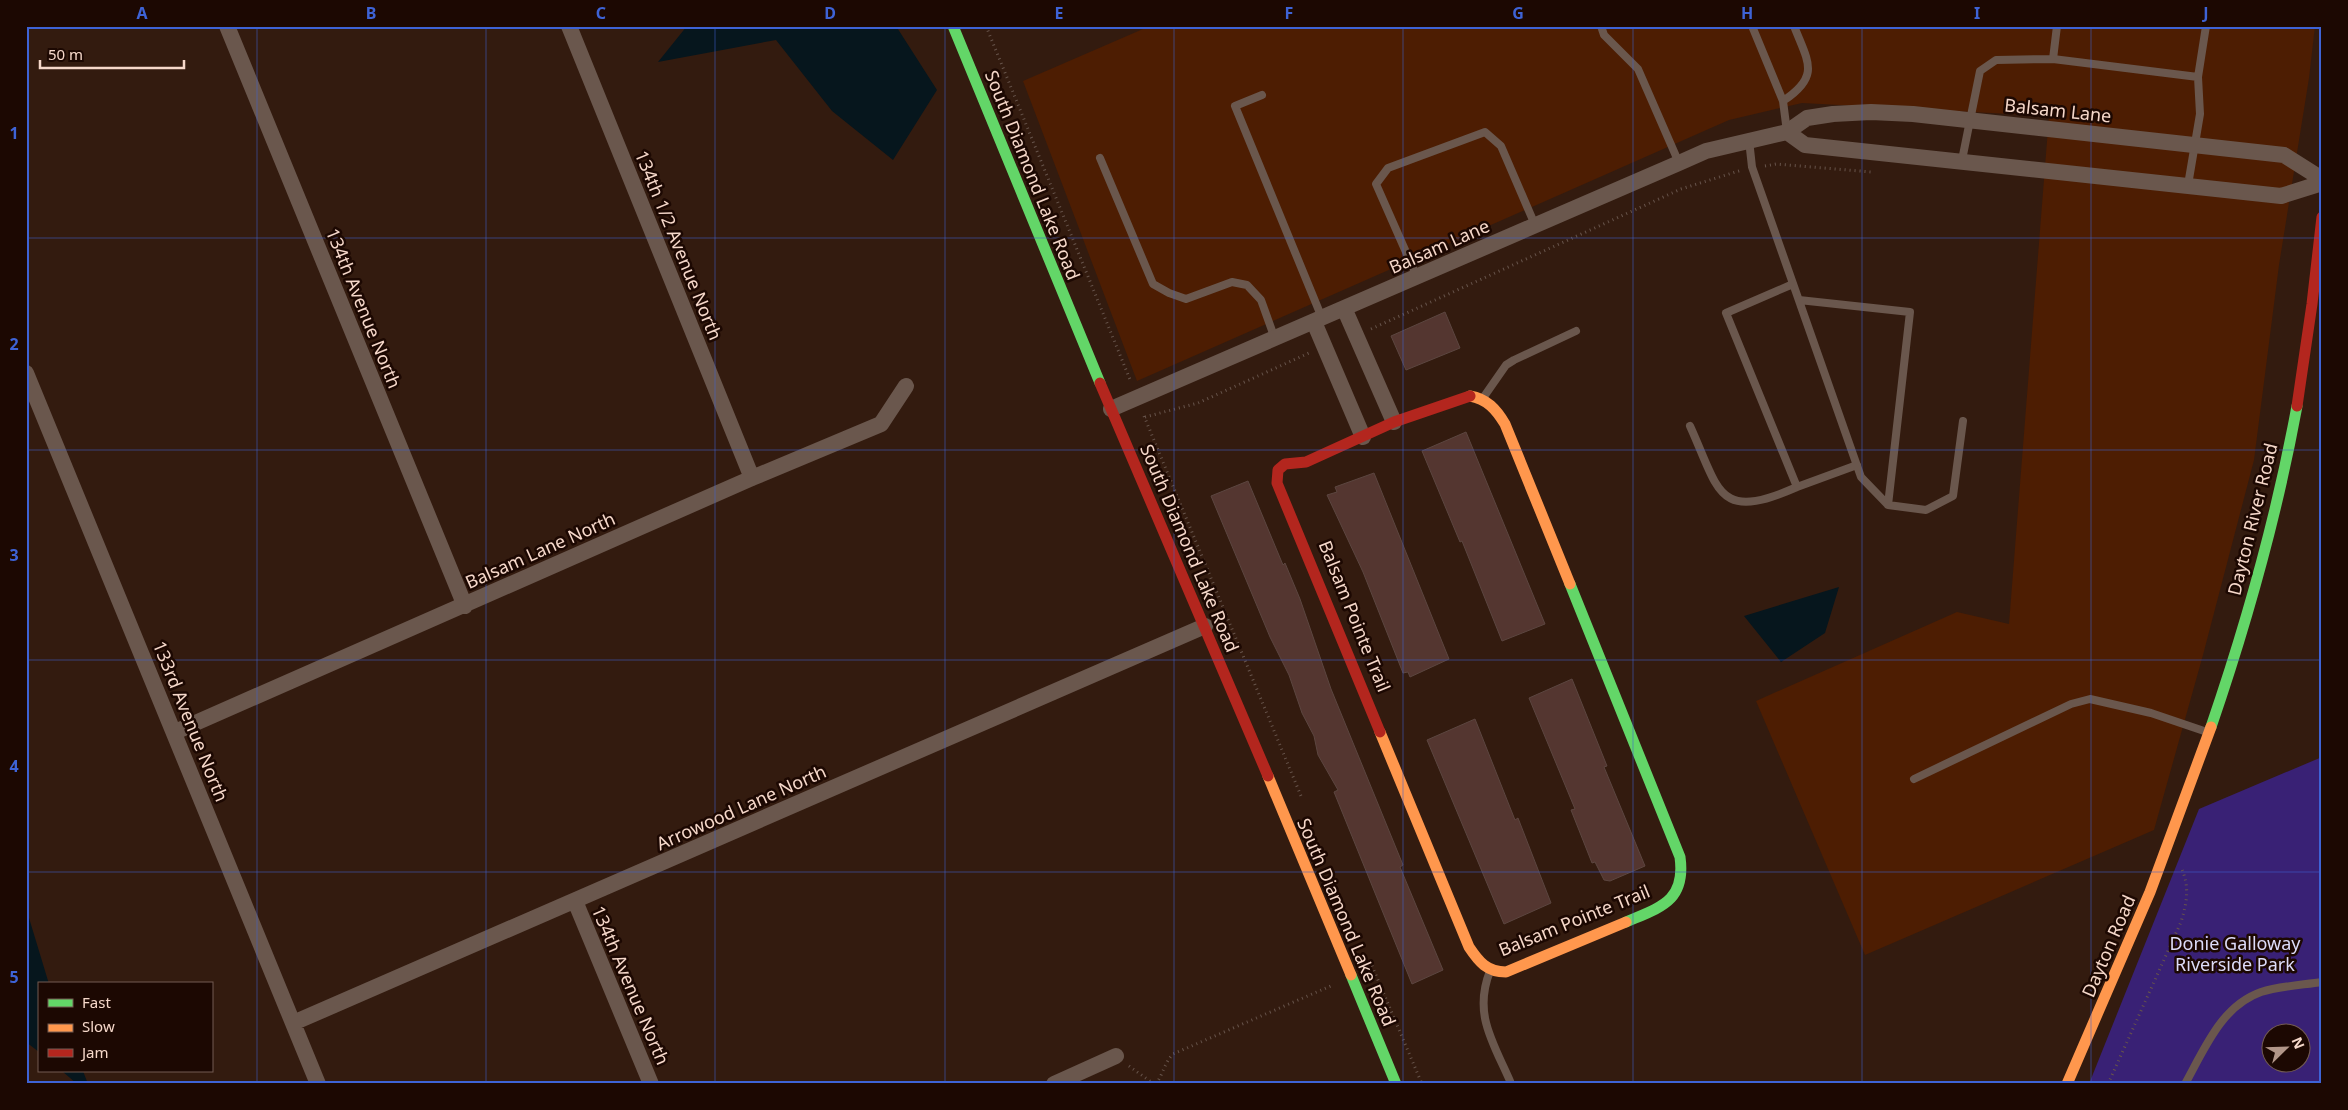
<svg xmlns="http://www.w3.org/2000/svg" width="2348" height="1110" font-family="'Noto Sans',sans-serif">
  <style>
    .built { fill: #4d1d02 }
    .green { fill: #392175; fill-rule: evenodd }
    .water { fill: #06161d }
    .building { fill: #543630; stroke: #5c4640 }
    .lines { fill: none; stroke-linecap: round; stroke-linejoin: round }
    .path { stroke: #67544b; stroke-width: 3; stroke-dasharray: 1 4; stroke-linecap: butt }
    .lane { stroke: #6a574d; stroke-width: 8 }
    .street { stroke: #6a574d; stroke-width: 16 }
    .fast { stroke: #63d668; stroke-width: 11 }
    .slow { stroke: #ff974d; stroke-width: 11 }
    .jam { stroke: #b3261e; stroke-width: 11 }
    .grid { fill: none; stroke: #3e63d6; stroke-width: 1; stroke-opacity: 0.55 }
    .labels { text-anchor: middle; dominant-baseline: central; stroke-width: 5; stroke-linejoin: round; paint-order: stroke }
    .street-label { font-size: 18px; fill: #f6d8ca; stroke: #1c0802 }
    .park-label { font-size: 18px; fill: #dddcf9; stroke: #1c0802 }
    .neatline { fill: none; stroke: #3e63d6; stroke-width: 2 }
    .grid-label { font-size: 16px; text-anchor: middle; font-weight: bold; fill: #3e63d6 }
  </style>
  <rect width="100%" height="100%" fill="#331b0f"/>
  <path class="built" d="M1150,26H2315L2309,78L2279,265L2254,460L2203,655L2154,830L1865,955L1756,701L1957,612L2009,624L2049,116L1802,103L1729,120L1137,381L1023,81Z"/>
  <path class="green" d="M2322,757V1084H2089L2199,809ZM2270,1032H2300V1062H2270Z"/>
  <path class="water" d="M687,26H896L937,90L893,160L832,111L776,40L658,62Z
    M1839,587L1825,633L1781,662L1744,616Z
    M26,908L49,984H39V1052L26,1042Z
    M62,1071H83L88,1084H77Z"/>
  <path class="building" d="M1445,312L1460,348L1406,370L1391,336Z
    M1466,432L1545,624L1502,641L1462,541L1460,542L1422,451Z
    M1374,473L1449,659L1410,677L1408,672L1403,673L1363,572L1327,495L1337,492L1335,487Z
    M1248,481L1283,565L1285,563L1300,599L1331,689L1403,865L1400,867L1443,970L1412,984L1334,792L1338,790L1318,755L1314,736L1302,713L1289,675L1270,637L1211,496Z
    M1572,679L1607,766L1604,767L1645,866L1610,881L1604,880L1595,862L1592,863L1571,810L1575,809L1529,698Z
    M1475,719L1515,820L1518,818L1551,903L1504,924L1427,740Z"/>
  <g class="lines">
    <path class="path" d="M986,26L1131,382
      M1765,166L1776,164L1871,172
      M1371,329L1681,189L1742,170
      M1144,416L1301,796
      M1145,417L1198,403L1309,353
      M1370,961L1422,1084
      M1129,1066L1154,1084
      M1156,1084C1163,1074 1165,1062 1173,1054L1333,985
      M2108,1084L2181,922C2187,902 2190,887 2181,867"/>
    <path class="lane" d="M1601,26L1604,35L1638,69L1679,163
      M1752,26L1783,101L1787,132
      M2053,59L2057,26
      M2198,77L2206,26
      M1262,95L1235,106L1322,318
      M1783,101C1821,76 1808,62 1794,26
      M1749,140L1752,167L1861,477L1888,505L1926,510L1953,496L1963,421
      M1100,158L1153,284L1169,293L1186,299L1232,282L1247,285L1261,300L1275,339
      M1962,160L1980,71L1996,60L2053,59L2198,77L2200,114L2188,185
      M1417,277L1376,184L1388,168L1485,132L1501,146L1535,225
      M1793,284L1726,313L1797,487L1857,465
      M1799,300L1910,312L1888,505
      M1483,398L1506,365L1514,360L1576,331
      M1690,426C1720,492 1717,522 1797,487
      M1914,779L2071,704L2090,699L2151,713L2207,732
      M1490,971C1473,1014 1493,1042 1510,1081
      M2185,1084C2204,1050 2221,1006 2261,992C2280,986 2302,985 2322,982"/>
    <path class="street" d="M227,26L465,606
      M569,26L752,478
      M1787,132L1805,145L2281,196L2322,183
      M1344,308L1394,422
      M1314,322L1363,437
      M26,373L318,1084
      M1111,409L1679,163L1706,151L1787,132L1807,118L1833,114L1871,112L1913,114L2284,155L2322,179
      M175,732L752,478L881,424L906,386
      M575,901L651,1084
      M293,1023L1205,626
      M1054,1084L1116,1056"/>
    <path class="fast" d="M953,26L1100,383
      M1570,584L1680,857C1686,901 1661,907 1626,922
      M2211,727C2247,622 2277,515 2297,406
      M1351,975L1396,1084"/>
    <path class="slow" d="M1470,396C1487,399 1496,409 1505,424L1570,584
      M1380,732L1469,947C1479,962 1487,972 1506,972L1626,922
      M1268,776L1351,975
      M2067,1084L2150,892L2211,727"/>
    <path class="jam" d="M1100,383L1268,776
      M2297,406L2312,304L2322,217
      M1380,732L1277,483L1278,470L1285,464L1306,462L1394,422L1470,396"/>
  </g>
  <path class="grid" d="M257,26V1084M486,26V1084M715,26V1084M945,26V1084M1174,26V1084M1403,26V1084M1633,26V1084M1862,26V1084M2091,26V1084M26,238H2322M26,450H2322M26,660H2322M26,872H2322"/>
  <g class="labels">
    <g class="street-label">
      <text transform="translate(2058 110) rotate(6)">Balsam Lane</text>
      <text transform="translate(1033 175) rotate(68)">South Diamond Lake Road</text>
      <text transform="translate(679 245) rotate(68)">134th 1/2 Avenue North</text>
      <text transform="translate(1439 246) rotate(-24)">Balsam Lane</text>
      <text transform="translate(364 308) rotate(68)">134th Avenue North</text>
      <text transform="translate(2252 519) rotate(-76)">Dayton River Road</text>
      <text transform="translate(1190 548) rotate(67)">South Diamond Lake Road</text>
      <text transform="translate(540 550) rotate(-24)">Balsam Lane North</text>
      <text transform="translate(1355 616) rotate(68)">Balsam Pointe Trail</text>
      <text transform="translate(191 721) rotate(68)">133rd Avenue North</text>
      <text transform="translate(741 807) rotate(-24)">Arrowood Lane North</text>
      <text transform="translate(1574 920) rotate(-22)">Balsam Pointe Trail</text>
      <text transform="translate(1347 922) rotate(67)">South Diamond Lake Road</text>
      <text transform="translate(2108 946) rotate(-67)">Dayton Road</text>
      <text transform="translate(631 985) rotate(67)">134th Avenue North</text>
    </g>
    <g class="park-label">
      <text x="2235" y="943">Donie Galloway<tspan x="2235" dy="21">Riverside Park</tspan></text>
    </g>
  </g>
  <rect width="2348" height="1110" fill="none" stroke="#1c0802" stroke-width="55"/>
  <rect x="38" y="982" width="175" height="90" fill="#1c0802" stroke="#735b52"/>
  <rect x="48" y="999" width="25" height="8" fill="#63d668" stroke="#735b52"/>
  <text x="82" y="1008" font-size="15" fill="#f6d8ca">Fast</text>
  <rect x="48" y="1024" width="25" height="8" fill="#ff974d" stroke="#735b52"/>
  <text x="82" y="1032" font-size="15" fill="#f6d8ca">Slow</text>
  <rect x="48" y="1049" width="25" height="8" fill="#b3261e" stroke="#735b52"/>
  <text x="82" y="1058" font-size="15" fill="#f6d8ca">Jam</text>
  <g transform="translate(2286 1048) rotate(67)"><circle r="24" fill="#1c0802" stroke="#735b52"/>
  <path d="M0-4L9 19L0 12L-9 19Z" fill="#b29689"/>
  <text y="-8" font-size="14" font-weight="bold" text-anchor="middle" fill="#f6d8ca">N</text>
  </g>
  <path d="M40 60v8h144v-8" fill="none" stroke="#f6d8ca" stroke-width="2.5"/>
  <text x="48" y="60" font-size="15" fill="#f6d8ca" stroke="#1c0802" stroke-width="4" paint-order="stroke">50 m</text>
  <rect x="28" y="28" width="2292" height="1054" class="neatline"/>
  <g class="grid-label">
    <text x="142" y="19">A</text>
    <text x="371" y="19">B</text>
    <text x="601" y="19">C</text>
    <text x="830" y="19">D</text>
    <text x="1059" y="19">E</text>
    <text x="1289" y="19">F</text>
    <text x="1518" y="19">G</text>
    <text x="1747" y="19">H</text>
    <text x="1977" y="19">I</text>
    <text x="2206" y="19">J</text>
    <text x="14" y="139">1</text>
    <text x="14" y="350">2</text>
    <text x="14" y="561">3</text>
    <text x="14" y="772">4</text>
    <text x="14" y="983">5</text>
  </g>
</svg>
